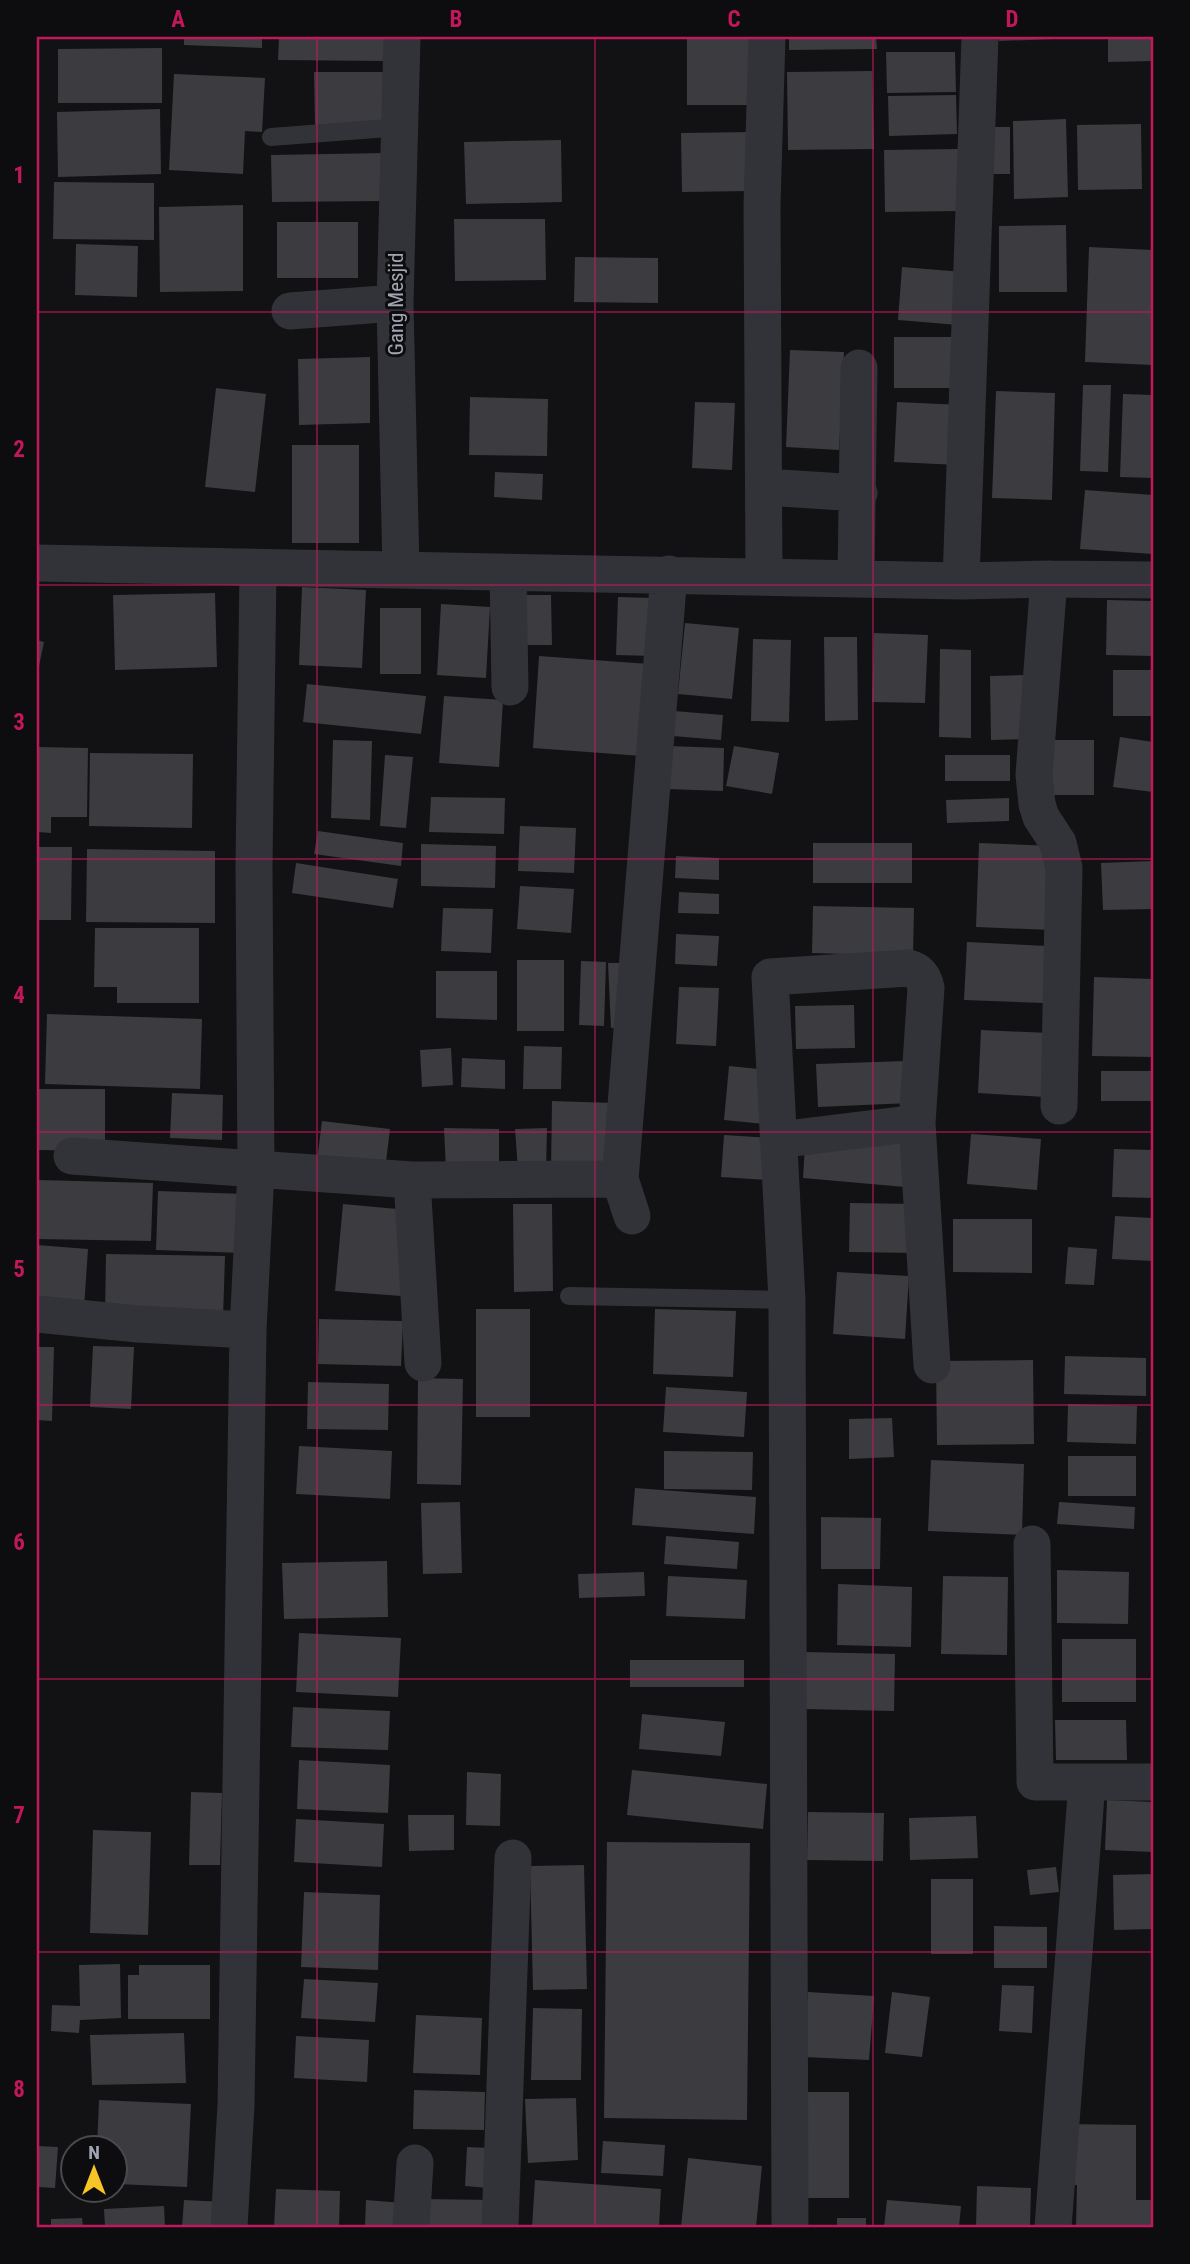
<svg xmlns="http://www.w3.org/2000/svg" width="1190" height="2264" font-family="'Roboto Condensed',sans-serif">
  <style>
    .building { fill: #3c3b40 }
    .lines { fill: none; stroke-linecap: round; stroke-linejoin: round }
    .lane { stroke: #323338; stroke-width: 18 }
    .street { stroke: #323338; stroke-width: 37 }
    .grid { fill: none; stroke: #c2185b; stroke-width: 2; stroke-opacity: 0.55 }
    .labels { text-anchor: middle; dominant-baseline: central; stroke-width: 6; stroke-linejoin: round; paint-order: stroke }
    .street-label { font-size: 21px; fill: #a2a6b4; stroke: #0d0c0e }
    .neatline { fill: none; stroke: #c2185b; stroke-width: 2.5 }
    .grid-label { font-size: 23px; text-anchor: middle; font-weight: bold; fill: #c2185b }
  </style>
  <rect width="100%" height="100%" fill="#121113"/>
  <path class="building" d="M184,37H262V48L184,45Z
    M279,37H385V61L278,60Z
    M789,37H876L877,49L789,50Z
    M999,37H1055V39L999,41Z
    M1108,37H1153V61L1108,62Z
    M687,39H754V105H687Z
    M162,48V103H58V49Z
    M886,52H955L956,92L887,93Z
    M872,71L874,149L788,150L787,72Z
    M314,72H385L386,124L315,125Z
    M174,74L265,78L262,132L245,131L243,174L169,170Z
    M956,95L957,134L889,136L888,96Z
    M160,109L161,174L58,177L57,112Z
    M1066,119L1068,197L1014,199L1013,121Z
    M1141,124L1142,189L1078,190L1077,125Z
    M981,127H1010V174H981Z
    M751,132L752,191L682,192L681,133Z
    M561,140L562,202L466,204L464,142Z
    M958,149L960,211L885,212L884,150Z
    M385,153V201L272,202L271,155Z
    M54,182L154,183V240L53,239Z
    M243,205V291L160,292L159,207Z
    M454,219H545L546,280L455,281Z
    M277,222H358V278H277Z
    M1066,225L1067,292H999V226Z
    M76,244L138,246L137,297L75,295Z
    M1089,247L1153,250V365L1085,362Z
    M575,257L658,258V303L574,302Z
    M902,267L963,272L958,325L898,320Z
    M894,337H954V388H894Z
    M790,350L844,352L839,450L786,447Z
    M370,357V423L299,425L298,359Z
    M1083,385H1111L1108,472L1080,471Z
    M216,388L266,394L255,492L205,487Z
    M996,391L1055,393L1052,500L992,498Z
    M1123,394L1153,395V478L1120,477Z
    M470,397L548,399L547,456L469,455Z
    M695,402L735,403L732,470L692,468Z
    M897,402L962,405L959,465L894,462Z
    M292,445H359V543H292Z
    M495,472L543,474L542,500L494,497Z
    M1085,490L1153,495V554L1080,549Z
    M302,587L366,590L362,668L299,665Z
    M215,593L217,667L115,670L113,595Z
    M515,595H551L552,645H517Z
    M618,597L654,598L652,656L616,655Z
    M1107,600L1153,601V656L1106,655Z
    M441,604L490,607L486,678L437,675Z
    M380,608H421V674H380Z
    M685,623L739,628L732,699L678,694Z
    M874,633L928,635L925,703L872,702Z
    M824,637H857L858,720L825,721Z
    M753,639L791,640L789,722L751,721Z
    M37,640L44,642L38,671H37Z
    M940,649L971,650V738L939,737Z
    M539,656L649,664L642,756L533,748Z
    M1113,670H1153V716H1113Z
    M1030,675L1032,739L991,740L990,676Z
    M307,684L426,696L421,734L303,722Z
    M444,696L503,700L499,767L439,763Z
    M674,711L723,715L721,740L672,736Z
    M1120,737L1153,742V792L1113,787Z
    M333,740L372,741L370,820L331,818Z
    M1047,740H1094V795H1047Z
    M668,746L724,748L723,791L667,789Z
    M734,746L779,753L772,794L726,786Z
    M37,747L88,748L87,817H51V833L37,832Z
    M90,753L193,754L192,828L89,826Z
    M385,755L413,757L406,828L380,826Z
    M945,755H1010V781H945Z
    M431,797L505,798L504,834L429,832Z
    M1009,798V821L947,823L946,800Z
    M520,826L576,828L574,873L518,871Z
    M318,831L403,843L401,866L314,854Z
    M813,843H912V883H813Z
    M979,843L1055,846L1051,930L976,927Z
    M421,844L496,846L495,888L421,886Z
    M37,847H72L71,920H37Z
    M87,849L215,851V923L86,922Z
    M676,856L719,858V880L675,878Z
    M1153,861V909L1103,910L1101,863Z
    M296,863L398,879L393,908L292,893Z
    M520,886L574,889L571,933L517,929Z
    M679,892L719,894V914L678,913Z
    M813,906L914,908L913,956L812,953Z
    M443,908L493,909L491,953L441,951Z
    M95,928H199V1003H117V987H94Z
    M676,934L719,936L717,966L675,964Z
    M967,942L1047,946L1044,1003L964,1000Z
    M517,960H564V1031H517Z
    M581,961L606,962L604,1026L579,1025Z
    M608,963H626L622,1027L611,1028Z
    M436,971H497V1020L436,1018Z
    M1094,977L1153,979V1057L1092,1056Z
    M679,987L719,988L716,1046L676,1044Z
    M854,1005L855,1048L796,1049L795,1006Z
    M47,1014L202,1019L200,1089L45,1084Z
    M981,1030L1049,1033L1045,1097L978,1093Z
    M524,1046L562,1047L561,1089H523Z
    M451,1048L453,1085L422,1087L420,1050Z
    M462,1058L505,1060V1089L461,1087Z
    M906,1061L910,1103L818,1107L816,1064Z
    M729,1066L770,1070L765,1124L724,1120Z
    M1101,1071H1153V1101H1101Z
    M37,1089H105V1151L37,1150Z
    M172,1093L223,1095L222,1140L170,1138Z
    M552,1101L614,1103V1169H551Z
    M322,1121L390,1129L385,1170L317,1161Z
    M444,1128L499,1129V1169L446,1170Z
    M547,1128L546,1172L518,1170L515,1129Z
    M971,1134L1041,1139L1037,1190L967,1184Z
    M724,1135L771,1138L769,1180L721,1177Z
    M910,1140L905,1187L803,1178L805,1145Z
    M1114,1149L1153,1150V1198L1112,1197Z
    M38,1180L153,1183L151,1241L37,1239Z
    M158,1191L244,1194L243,1253L156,1250Z
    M850,1203L917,1204V1253L849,1252Z
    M343,1204L408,1210L401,1296L335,1291Z
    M513,1204H552L553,1291L514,1292Z
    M1115,1216L1153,1218V1261L1112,1259Z
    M953,1219H1032V1273L953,1272Z
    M37,1245L88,1249L84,1309L37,1306Z
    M1068,1247L1097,1249L1094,1285L1065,1284Z
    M106,1254L225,1256L223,1319L105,1316Z
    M837,1272L909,1276L905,1339L833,1334Z
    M476,1309H530V1417H476Z
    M655,1309L736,1311L733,1377L653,1374Z
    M319,1319L403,1321L401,1366L318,1364Z
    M93,1346L134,1347L131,1409L90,1407Z
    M37,1347H54L52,1421L37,1420Z
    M1065,1356L1146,1358V1396L1064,1394Z
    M1033,1360L1034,1444L937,1445L936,1361Z
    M418,1378L463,1379L461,1485L417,1484Z
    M308,1382L389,1384L388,1430L307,1429Z
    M666,1387L747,1392L744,1437L663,1432Z
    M1068,1404L1137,1406L1136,1444L1067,1442Z
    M892,1418L894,1457L849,1459V1419Z
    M299,1446L392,1451L390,1499L296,1494Z
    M664,1451L753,1452L752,1490L664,1489Z
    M1068,1456H1136V1496H1068Z
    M931,1460L1024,1464L1022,1535L928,1531Z
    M635,1488L756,1497L754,1534L632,1525Z
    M460,1502L462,1573L423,1574L421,1503Z
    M1059,1502L1135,1507L1134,1529L1057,1524Z
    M821,1517L881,1518L880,1569H821Z
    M666,1536L739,1542L737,1569L664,1564Z
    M387,1561L388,1617L284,1619L282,1563Z
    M1057,1570L1129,1572L1128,1624L1057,1623Z
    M644,1572L645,1596L579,1598L578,1574Z
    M668,1576L747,1580L745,1619L666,1616Z
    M943,1576L1008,1577L1007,1655L941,1654Z
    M838,1584L912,1587L911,1647L837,1645Z
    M299,1633L401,1638L398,1697L296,1692Z
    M1062,1639H1136V1702H1062Z
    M805,1652L895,1654L894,1711L804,1709Z
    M630,1660H744V1687H630Z
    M293,1707L390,1711L388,1750L291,1747Z
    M642,1714L725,1722L721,1756L639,1749Z
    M1055,1720H1126L1127,1760H1056Z
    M299,1760L390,1765L388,1813L297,1809Z
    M632,1770L767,1784L763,1829L627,1815Z
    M467,1772L501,1774L500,1826L466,1825Z
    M191,1792L222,1793L220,1865H189Z
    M1107,1800L1153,1802V1852L1105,1850Z
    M808,1812L884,1813L883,1861L807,1860Z
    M408,1815H454V1850L409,1851Z
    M976,1816L978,1858L910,1860L909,1818Z
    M296,1819L384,1824L382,1867L294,1862Z
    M93,1830L151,1832L148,1935L90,1933Z
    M607,1842L750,1843L747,2120L604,2118Z
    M584,1865L587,1989L533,1990L530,1866Z
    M1056,1867L1059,1892L1030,1895L1027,1870Z
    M1153,1874V1929L1114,1930L1113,1875Z
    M931,1879H973V1954H931Z
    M304,1892L380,1895L378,1970L301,1967Z
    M994,1926L1047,1927V1968H994Z
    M120,1964L121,2018L80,2020L79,2033L51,2031L52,2005L80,2006L79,1965Z
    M139,1965H210V2019H128V1975H139Z
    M304,1979L378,1983L375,2022L301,2018Z
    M1002,1985L1034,1986L1032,2033L999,2031Z
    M808,1992L874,1996L869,2060L804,2057Z
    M892,1992L930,1997L922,2057L885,2053Z
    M533,2008L582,2009L581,2080H531Z
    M416,2015L482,2018L480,2075L413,2073Z
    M184,2033L186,2083L92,2085L90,2035Z
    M296,2036L369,2040L367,2082L294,2078Z
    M414,2090L485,2092L484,2130L413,2129Z
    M802,2092H849V2198H802Z
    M576,2098L578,2160L528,2163L525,2099Z
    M99,2100L191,2104L187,2187L116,2184V2148H97Z
    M1066,2124L1136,2125V2200H1153V2227H1076L1077,2185H1066Z
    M603,2141L665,2145L663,2176L601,2173Z
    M37,2146L58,2147L55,2188L37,2187Z
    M467,2147L490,2148L489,2188L465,2186Z
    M688,2158L762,2166L756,2227H681Z
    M535,2180L661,2189L659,2227H532Z
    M977,2186L1031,2188L1030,2227H976Z
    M276,2189L340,2191L339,2227H274Z
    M421,2199L494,2200V2227H421Z
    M184,2200L225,2202L223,2227H182Z
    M366,2200L403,2203L401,2227H365Z
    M887,2200L961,2206L959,2227H884Z
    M164,2206L165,2227H105L104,2209Z
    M82,2218L83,2227H51V2219Z
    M837,2218H866V2227H837Z"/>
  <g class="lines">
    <path class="lane" d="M271,137L401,127
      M569,1296L787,1300"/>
    <path class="street" d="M290,311L395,303
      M765,487L859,493
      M37,563L961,581L1049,579L1153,580
      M401,570L395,303L402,37
      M508,573L510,687
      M764,577L762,205L767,37
      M856,578L859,368
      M1049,579L1034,775L1037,804L1041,817L1058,843L1064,868L1059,1106
      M961,581L980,37
      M778,1140L917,1123
      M72,1156L412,1180L620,1179
      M412,1180L423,1363
      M632,1216L620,1179L669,574
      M37,1314L138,1324L248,1330
      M1032,1544L1035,1782H1153
      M229,2227L236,2105L248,1330L256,1171L254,866L258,569
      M411,2227L415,2163
      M500,2227L513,1858
      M790,2227L787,1300L770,977L909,968C920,971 924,978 926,988L917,1123L932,1365
      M1053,2227L1087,1782"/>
  </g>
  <path class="grid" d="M317,37V2227M595,37V2227M873,37V2227M37,312H1153M37,585H1153M37,859H1153M37,1132H1153M37,1405H1153M37,1679H1153M37,1952H1153"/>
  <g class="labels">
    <g class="street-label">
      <text transform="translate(396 304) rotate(-90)">Gang Mesjid</text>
    </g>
  </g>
  <rect width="1190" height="2264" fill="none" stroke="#0d0c0e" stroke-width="77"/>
  <g transform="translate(94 2169)"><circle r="33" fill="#0d0c0e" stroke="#494a50" stroke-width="2"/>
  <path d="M0-5L12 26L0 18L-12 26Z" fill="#f7c526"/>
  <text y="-10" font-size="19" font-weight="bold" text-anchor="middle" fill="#a2a6b4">N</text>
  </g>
  <rect x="38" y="38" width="1114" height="2188" class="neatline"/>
  <g class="grid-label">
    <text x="178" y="27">A</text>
    <text x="456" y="27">B</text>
    <text x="734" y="27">C</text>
    <text x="1012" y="27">D</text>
    <text x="19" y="183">1</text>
    <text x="19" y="457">2</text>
    <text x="19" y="730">3</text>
    <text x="19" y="1003">4</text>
    <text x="19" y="1277">5</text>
    <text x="19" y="1550">6</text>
    <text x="19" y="1823">7</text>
    <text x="19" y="2097">8</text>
  </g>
</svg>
